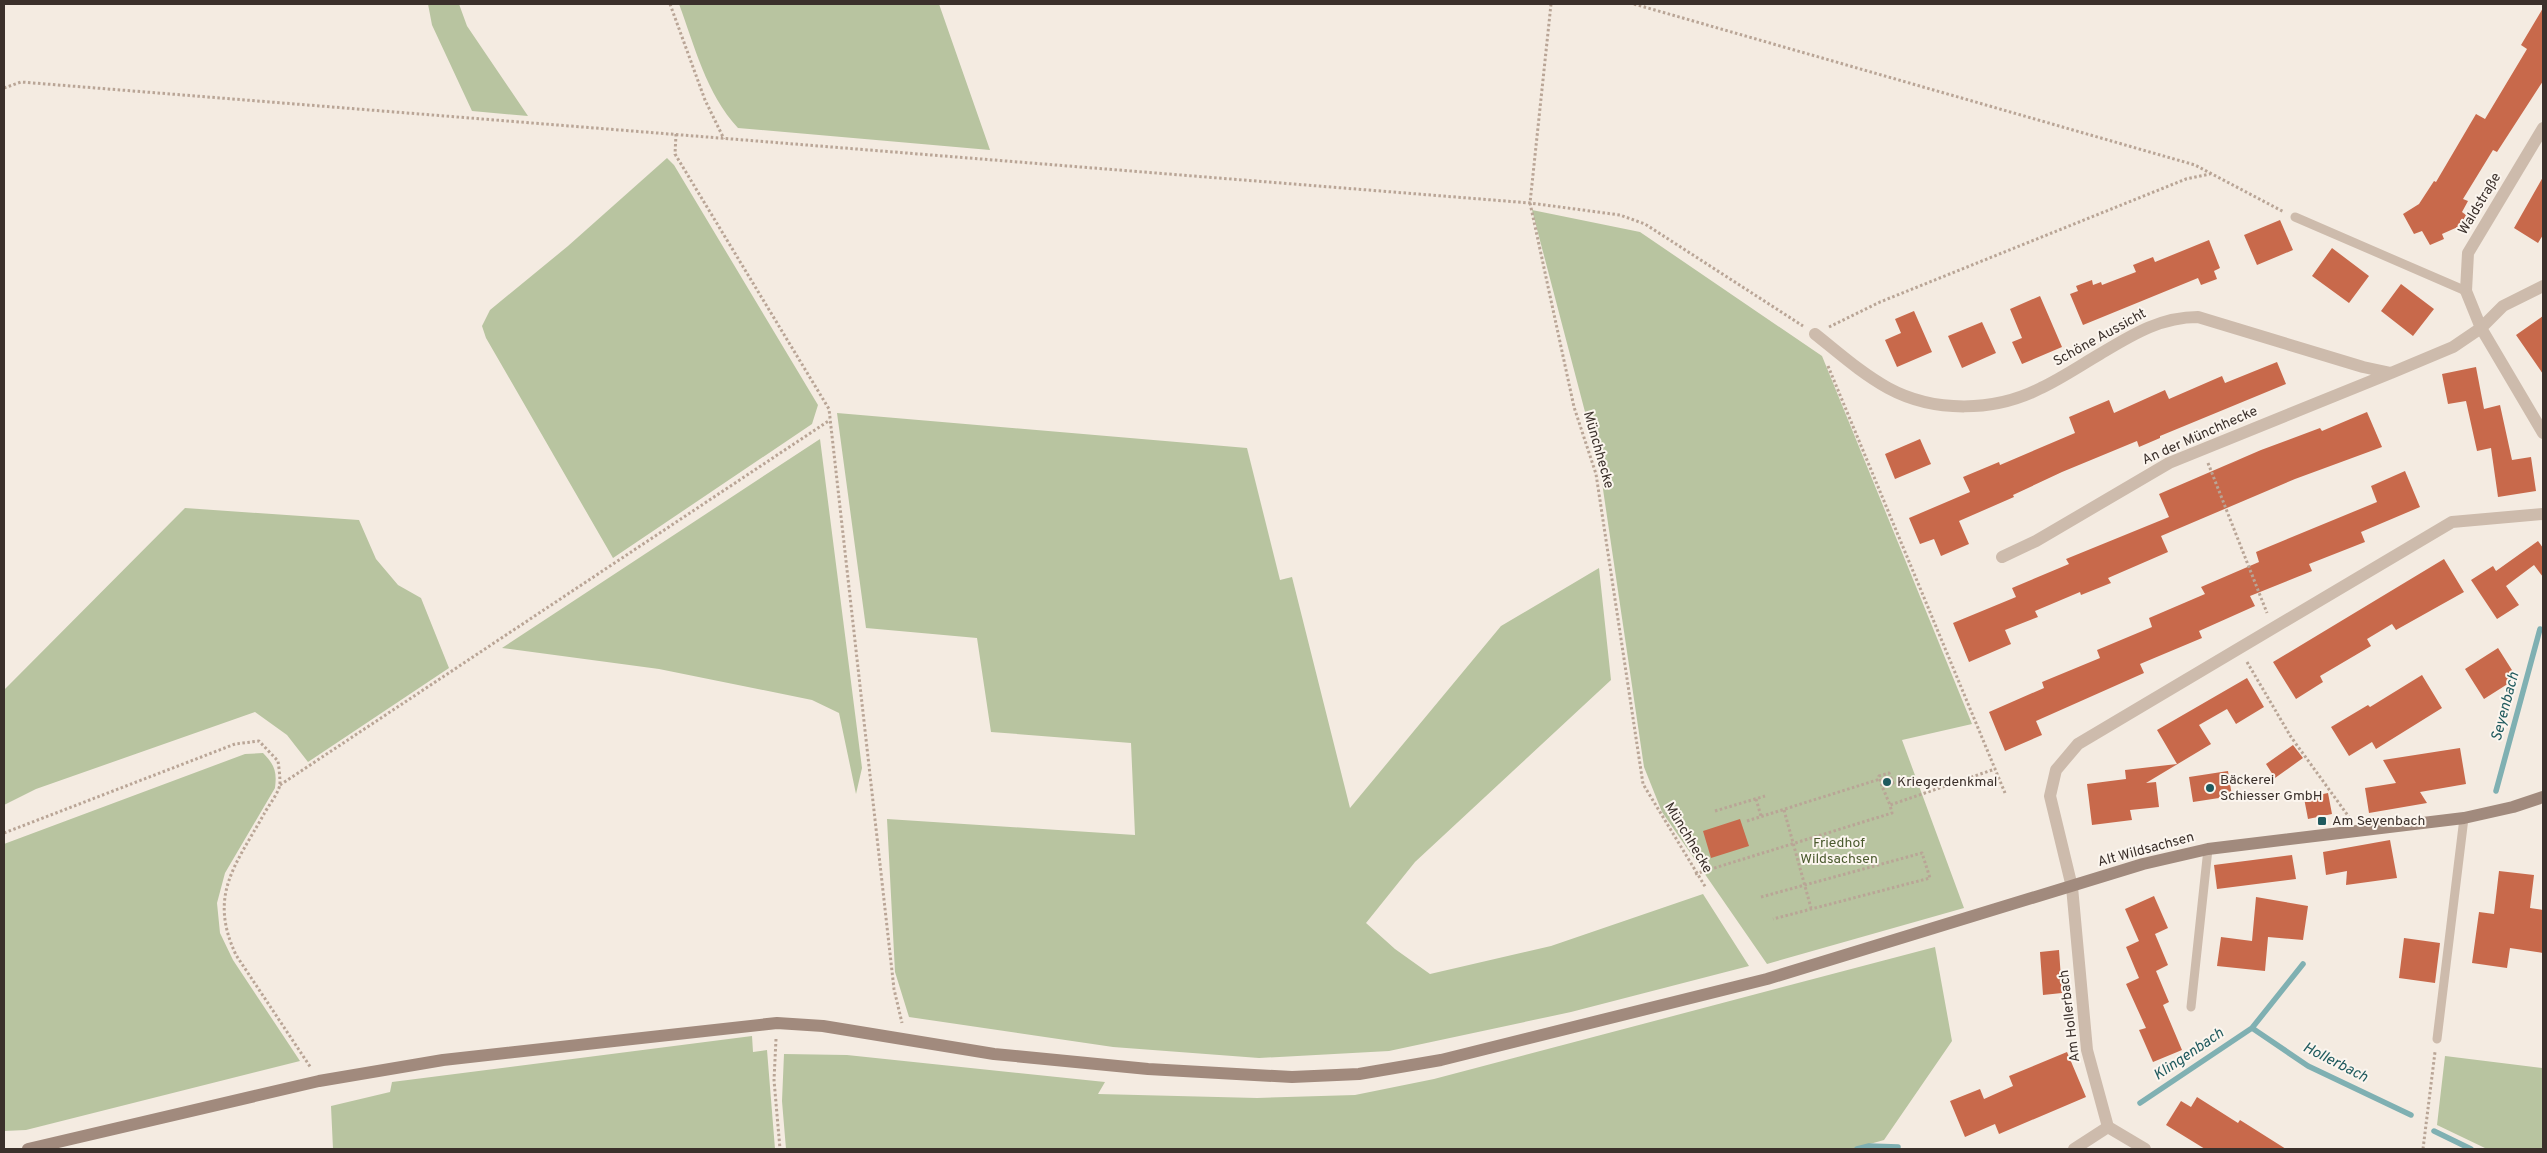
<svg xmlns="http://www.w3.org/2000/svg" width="2547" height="1153" font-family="Overpass,sans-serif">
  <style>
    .green { fill: #b8c4a0 }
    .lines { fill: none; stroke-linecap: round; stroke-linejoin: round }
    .stream { stroke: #7fb0b2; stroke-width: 5.5 }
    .building { fill: #c8694b }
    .path { stroke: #b9a596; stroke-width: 3; stroke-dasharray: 2.5 2.5; stroke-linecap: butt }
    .lane { stroke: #cdbbac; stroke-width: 9 }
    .street { stroke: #cdbbac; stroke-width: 12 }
    .secondary { stroke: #a18a7d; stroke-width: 12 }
    .poi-dot { fill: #1f5a5e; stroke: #fbf5ee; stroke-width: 2 }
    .labels { text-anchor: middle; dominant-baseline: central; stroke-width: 4; stroke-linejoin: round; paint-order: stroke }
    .street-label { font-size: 14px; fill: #3b302b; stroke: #fbf5ee }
    .poi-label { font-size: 14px; fill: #3b302b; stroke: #fbf5ee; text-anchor: start }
    .park-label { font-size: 14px; fill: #4a5a2e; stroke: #fbf5ee }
    .water-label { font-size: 15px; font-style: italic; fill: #1f5a5e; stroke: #fbf5ee }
  </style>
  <rect width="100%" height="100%" fill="#f4ebe1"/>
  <path class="green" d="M428,4H459L467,26L528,116L472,111L432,25Z
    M679,4H939L990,150L738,128C706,93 695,47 679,4Z
    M667,158L674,165L818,405L812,424L613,558L486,338L482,326L490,310L568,246Z
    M1532,210L1640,232L1822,356L1972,724L1902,740L1964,908L1767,964L1662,812L1644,767L1600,469Z
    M837,413L1247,448L1280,580L1292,577L1350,808L1501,626L1599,568L1611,680L1415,862L1366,923L1395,949L1430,974L1551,946L1703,894L1749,966L1571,1012L1389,1051L1259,1058L1113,1047L909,1017L895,972L887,819L1135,835L1131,743L991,732L977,638L866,628Z
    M820,439L862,768L856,794L839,713L812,700L659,669L502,648Z
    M185,508L359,520L376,559L398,585L421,598L449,668L308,762L287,735L255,712L36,789L4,805V690Z
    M263,753C275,765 277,772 275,788L225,873L217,903L220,933L233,960L300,1061L26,1130L4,1131V844L245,754Z
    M1935,947L1952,1041L1884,1140L1852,1149H786L782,1101L784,1054L847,1055L1105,1082L1098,1094L1257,1098L1355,1095L1434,1079Z
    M752,1036L753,1052L767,1050L775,1149H333L331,1106L390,1092L392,1082Z
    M2445,1056L2543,1068V1149H2487L2437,1125Z"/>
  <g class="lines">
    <path class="stream" d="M2496,791L2540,629
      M2252,1028L2308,1066L2411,1115
      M2140,1103L2252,1028L2303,964
      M2434,1131L2471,1149
      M1857,1149L1869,1146L1898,1147"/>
  </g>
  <path class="building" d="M2543,8V81L2497,152L2493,150L2463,199L2468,201L2462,212L2466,215L2460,226L2442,234L2444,239L2430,245L2422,231L2414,234L2403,214L2419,204L2434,181L2436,182L2476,114L2485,119L2527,49L2521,45Z
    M2543,177V235L2538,243L2514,228Z
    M2280,220L2293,250L2257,265L2244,235Z
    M2209,240L2220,268L2214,271L2217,279L2201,285L2198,278L2083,325L2070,294L2078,291L2076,286L2092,280L2093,285L2101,282L2102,285L2136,272L2133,265L2153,257L2155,262Z
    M2332,248L2369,276L2349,303L2312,276Z
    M2401,284L2434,309L2413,336L2381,311Z
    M2040,296L2062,347L2022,364L2012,342L2022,338L2010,309Z
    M1914,311L1932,352L1897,367L1885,340L1901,333L1895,319Z
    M2543,316V374L2516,335Z
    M1982,322L1996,353L1962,368L1948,336Z
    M2277,362L2286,384L2160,436V438L2139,447L2137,441L2062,472L2013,495L2014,497L1959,521L1969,544L1941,556L1934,539L1920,544L1909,518L1970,492L1963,477L1999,462L2000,465L2075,433L2069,417L2109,400L2114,413L2165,390L2169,399L2222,376L2225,383Z
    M2476,367L2484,409L2500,405L2512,460L2531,457L2536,491L2498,497L2491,448L2477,451L2466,401L2448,404L2442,374Z
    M2367,412L2382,447L2295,479L2161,536L2168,552L2108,578L2111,583L2081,595L2080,592L2035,611L2038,617L2005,630L2011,644L1969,662L1953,623L2016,597L2012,588L2069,564L2066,559L2169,517L2159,494L2261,450L2320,428L2322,431Z
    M1920,439L1931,464L1895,479L1885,454Z
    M2405,471L2420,507L2361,532L2365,542L2309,564L2312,571L2250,596L2255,606L2199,631L2202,638L2140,664L2144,673L2036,721L2042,735L2005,751L1989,712L2044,688L2042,682L2100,658L2097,650L2152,627L2149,618L2205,594L2201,587L2259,562L2256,552L2377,502L2371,486Z
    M2538,541L2543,548V577L2534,565L2506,586L2519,605L2497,619L2471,580L2493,566L2496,571Z
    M2444,559L2464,592L2396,630L2392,624L2367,639L2371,646L2320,676L2323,682L2296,699L2273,662Z
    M2498,648L2517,678L2484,699L2465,669Z
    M2422,675L2442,708L2376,749L2372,742L2349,756L2331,727L2368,705L2370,707Z
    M2247,678L2264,707L2236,724L2227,709L2199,725L2211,744L2146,783L2156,782L2159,807L2130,810L2132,820L2092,825L2087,784L2126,779L2125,770L2177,764L2157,730Z
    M2293,745L2303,758L2275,778L2266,764Z
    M2460,748L2466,784L2420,792L2427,803L2369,813L2365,788L2396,783L2383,760Z
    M2228,771L2232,796L2193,802L2189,777Z
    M2328,793L2332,814L2308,819L2304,798Z
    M1740,819L1749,846L1711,858L1703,831Z
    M2390,840L2397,878L2346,885L2347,871L2326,875L2323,852Z
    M2292,855L2296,879L2217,889L2214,865Z
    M2499,871L2534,875L2530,908L2543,910V953L2510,948L2507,968L2472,963L2479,912L2494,914Z
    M2154,896L2168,928L2155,934L2168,965L2156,971L2169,1002L2163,1005L2182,1050L2153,1062L2139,1030L2146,1028L2126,984L2139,978L2126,947L2139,941L2125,909Z
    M2256,897L2308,906L2303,940L2268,937L2265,971L2217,966L2221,937L2252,941Z
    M2404,938L2440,943L2435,983L2399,978Z
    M2059,950L2062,993L2043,995L2040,952Z
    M2067,1052L2086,1097L1999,1134L1995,1124L1965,1137L1950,1101L1980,1089L1984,1099L2013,1086L2009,1076Z
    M2197,1097L2238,1123L2240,1120L2286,1149H2205L2166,1125L2181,1101L2191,1107Z"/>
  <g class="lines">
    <path class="path" d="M670,4L705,100L724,139
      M1551,4L1530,203L1574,407L1596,474L1643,784L1706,888
      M1634,4L2195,165L2284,212
      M4,88L21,82L1530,203L1620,215L1645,224L1803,326
      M676,134L675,154L829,409L894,989L902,1023
      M1829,327L1880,302L2186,179L2210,174
      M1828,366L2005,793
      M2208,463L2267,613
      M2247,662L2291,737L2349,817
      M280,785L830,420
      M1882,786L1879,776L1889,773L1893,783L1882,786L1890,805
      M1756,799L1761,816
      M1784,810L1811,908
      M1715,811L1765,796
      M1747,821L1880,779
      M4,833L235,744L259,741L278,761C279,768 280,776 280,784C279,793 268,806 264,814C235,866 208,895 236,955L311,1068
      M1695,874L1892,813L1890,805L1995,769
      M1761,897L1922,853L1930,878L1773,919
      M776,1039L774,1080L780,1149
      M2423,1149L2435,1052"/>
    <path class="lane" d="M2295,217L2466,291
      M2191,1007L2208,849
      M2437,1039L2464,818"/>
    <path class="street" d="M2543,128L2468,253L2466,291L2481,328L2543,433
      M1815,334C1839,353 1861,373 1888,388C1934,413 1995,412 2041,388C2062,378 2081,365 2100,354C2132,335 2160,317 2198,317L2363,367L2391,373L2453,347L2481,328L2503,306L2543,286
      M2002,557L2036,541L2169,463L2391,373
      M2074,1149L2108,1127
      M2145,1149L2108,1127L2087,1050L2072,887L2050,796L2056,770L2078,744L2452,522L2543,514"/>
    <path class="secondary" d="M28,1149L319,1081L443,1060L777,1023L823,1026L994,1054L1148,1069L1292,1077L1359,1074L1441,1060L1767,979L2143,864L2208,849L2464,818L2513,807L2543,797"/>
  </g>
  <g class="poi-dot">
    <circle cx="1887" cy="782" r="5"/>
    <circle cx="2210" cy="788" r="5"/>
    <rect x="2317" y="816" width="10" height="10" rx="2.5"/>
  </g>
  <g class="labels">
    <g class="street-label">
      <text transform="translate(2480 204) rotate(-59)">Waldstraße</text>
      <text transform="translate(2100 338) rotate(-29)">Schöne Aussicht</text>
      <text transform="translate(2200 436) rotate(-24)">An der Münchhecke</text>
      <text transform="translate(1598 450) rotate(74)">Münchhecke</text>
      <text transform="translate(1688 838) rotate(59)">Münchhecke</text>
      <text transform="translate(2146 850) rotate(-15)">Alt Wildsachsen</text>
      <text transform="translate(2070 1016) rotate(-97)">Am Hollerbach</text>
    </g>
    <g class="poi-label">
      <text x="2220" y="780">Bäckerei<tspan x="2220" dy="16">Schiesser GmbH</tspan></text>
      <text x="1897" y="782">Kriegerdenkmal</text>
      <text x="2332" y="821">Am Seyenbach</text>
    </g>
    <g class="park-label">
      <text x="1839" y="843">Friedhof<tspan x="1839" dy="16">Wildsachsen</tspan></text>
    </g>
    <g class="water-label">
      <text transform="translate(2506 707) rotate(-75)">Seyenbach</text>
      <text transform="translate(2189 1055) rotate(-34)">Klingenbach</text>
      <text transform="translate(2335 1063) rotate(27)">Hollerbach</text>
    </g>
  </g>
  <rect width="2547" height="1153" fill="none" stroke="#3b302b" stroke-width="10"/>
</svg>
